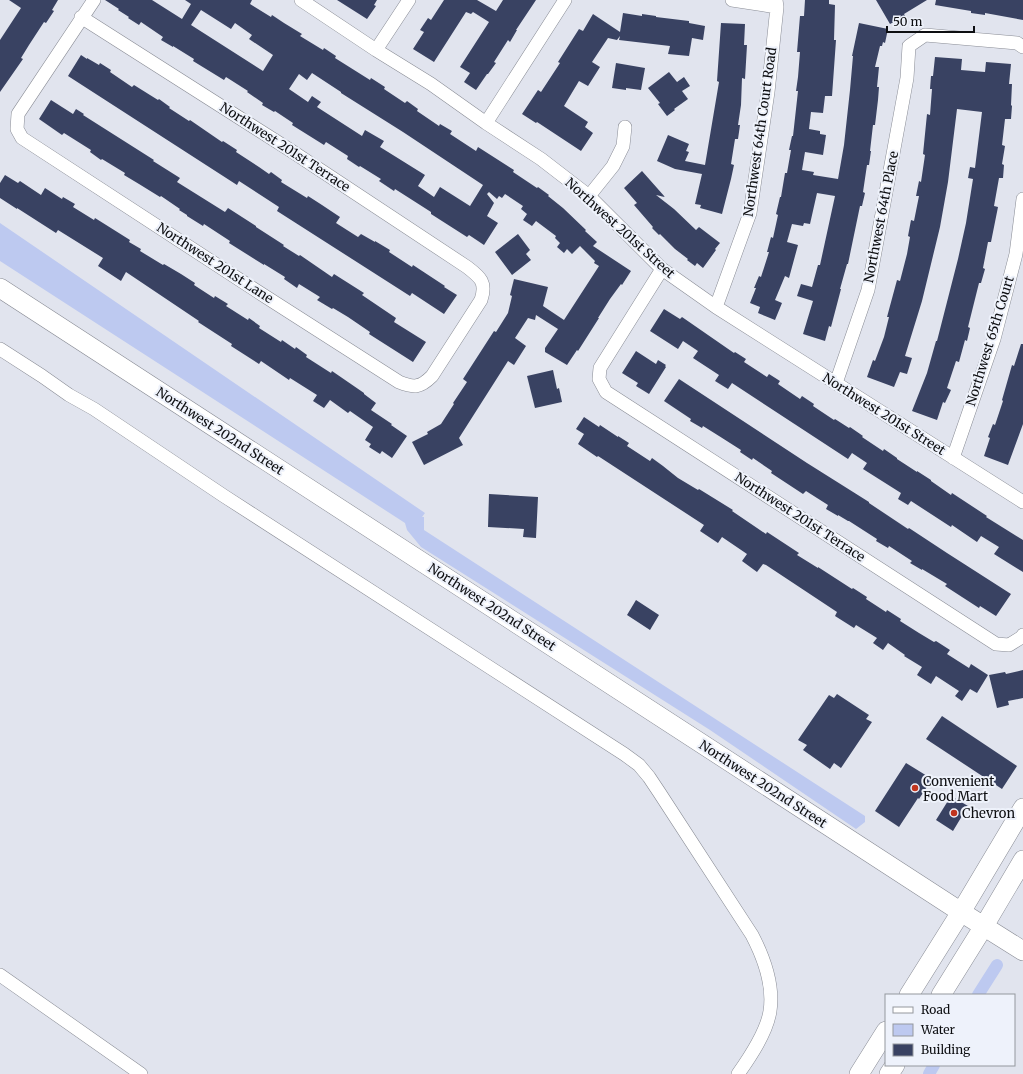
<svg xmlns="http://www.w3.org/2000/svg" width="1023" height="1074" font-family="Merriweather,serif">
  <style>
    .water { fill: #bdc9f0 }
    .lines { fill: none; stroke-linecap: round; stroke-linejoin: round }
    .canal { stroke: #bdc9f0; stroke-width: 12 }
    .building { fill: #394262; fill-rule: evenodd }
    .street-casing { stroke: #898c95; stroke-width: 14 }
    .secondary-casing { stroke: #898c95; stroke-width: 20 }
    .street { stroke: #fff; stroke-width: 13 }
    .secondary { stroke: #fff; stroke-width: 19 }
    .poi-dot { fill: #c1351e; stroke: #eef2fb; stroke-width: 1.5 }
    .labels { text-anchor: middle; dominant-baseline: central; stroke-width: 4; stroke-linejoin: round; paint-order: stroke }
    .street-label { font-size: 13px; fill: #0d0e11; stroke: #eef2fb }
    .poi-label { font-size: 13px; fill: #0d0e11; stroke: #eef2fb; text-anchor: start }
  </style>
  <rect width="100%" height="100%" fill="#e1e4ee"/>
  <path class="water" d="M0,223L425,513L422,517H424V530L865,816V822L856,829L710,730L421,547L407,530L405,523L0,261Z"/>
  <g class="lines">
    <path class="canal" d="M978,995L997,965
      M929,1074L934,1065"/>
  </g>
  <path class="building" d="M9,0H58L52,10L54,11L46,23L44,22L29,45L21,58L23,59L0,92V40L21,8Z
    M105,0H152L182,19L191,4L185,0H252L250,4L271,17L272,15L284,23L302,34L300,36L323,50L324,48L336,56L335,58L370,80L371,78L385,87L384,89L405,103L407,101L418,109L417,111L439,126L440,124L452,131L450,134L476,151L478,147L514,170L513,172L537,188L538,187L549,195L548,196L563,208L586,230L585,231L597,242L593,246L631,271L622,285L621,284L610,299L598,318H599L578,351L577,350L567,365L545,352V348L558,329L536,315L535,320L528,318L515,338L526,346L514,365L508,361L459,438L463,445L424,465L412,442L428,434L427,432L441,424L454,404L453,403L467,382L463,379L494,331L496,332L508,313L512,296L510,295L514,279L548,287L543,306L564,320L599,266L594,263L595,261L580,246L572,254L567,249L564,253L557,247L560,243L555,238L556,236L536,221L532,226L523,220L527,214L521,209L523,206L505,194L502,198L499,196L497,199L489,192L487,194L494,203L487,216L498,223L484,245L469,235L467,237L431,214V212L395,189L394,191L379,181L381,179L360,166L359,167L347,159L348,156L326,142L324,145L292,125L293,123L275,111L274,112L262,105L263,103L247,92L248,91L226,77L224,80L193,61L194,59L173,46V47L161,40L163,37L141,22L139,25L128,18L129,17L118,10L119,9ZM201,10L231,29L235,23L252,35L249,39L273,55L263,71L191,25ZM312,73L341,92V93L403,132L483,185L470,206L440,187L434,197L418,186L425,175L380,147L384,141L365,130L362,136L317,107L321,102L312,96L308,102L289,89L299,74L307,80Z
    M337,0H377L374,5L376,6L367,19Z
    M444,0H477L496,11L503,0H536L516,30H517L510,42L508,40L494,62L496,63L488,74H487L476,90L464,82L470,73L460,67L489,22L473,12L471,14L466,12L434,62L413,49L424,32L420,30L428,18L431,20Z
    M805,0H829V4L835,5L834,40H836L832,96H825L823,113L811,112L809,129L820,131V134L826,135L823,155L805,152L802,170L814,172L813,175L838,179L844,145L850,90L853,56H852L859,23L888,29L885,43L883,42L882,46H880L875,67H879L877,87H879L878,100L875,125H873L870,151H871L869,165H867L863,192L865,193L862,206H860L848,264H847L840,289H841L831,327L829,326L825,341L803,334L813,301L797,296L801,284L812,287L818,265H820L835,196L817,193L810,224L804,223L803,226L792,224L787,242L798,245L789,278L785,276L775,300L782,303L775,320L758,313L760,307L750,303L756,288H754L759,276L761,277L769,252H767L771,237L773,238L778,215L776,214L780,197H781L785,173H787L791,150H789L792,136H793L798,91H796L798,77L800,52H797L800,16H804Z
    M876,0H927L904,14L905,16L890,24Z
    M936,0H1023V20L985,13V15L971,13V11L935,5Z
    M623,13L642,16V14L656,16V17L689,21V23L705,26L703,40L692,38L689,56L668,54L670,46L619,40L620,36L617,40L608,38L592,62L600,67L588,86L579,81L564,106L588,122L585,127L593,133L581,151L537,122L536,123L522,114L538,90L541,92L560,63L558,62L579,29L583,31L593,14L620,32Z
    M721,23L745,24L744,45H747L745,79L742,78L741,105L738,125H740L738,139H735L731,164L734,165L731,179L722,214L700,208L701,205L695,204L702,174L675,169L657,161L668,135L689,144L686,151L689,152L685,161L705,165L719,82L717,81Z
    M81,55L87,59V58L99,65L100,63L111,70L110,72L132,87L134,85L158,100L159,99L170,107L169,108L189,121L190,120L222,142L223,141L237,150L236,152L259,167L269,174L271,172L282,180L281,182L307,198L308,196L322,205L340,217L336,223L358,237L361,234L375,242V241L390,250L389,252L412,267L413,265L445,286L444,287L457,295L444,314L412,293L410,296L277,211L279,207L239,181L237,185L68,76Z
    M935,57L962,59L961,70L985,72L986,62L1011,64L1009,84H1012L1011,105L1012,106L1011,119H1005L1002,145L1005,146L1002,164L1004,165L1003,178H999L994,206L998,207L991,242H988L983,268L985,269L981,283H979L968,327L970,328L967,341L965,340L959,362L956,361L947,388L951,390L945,403L943,402L937,420L912,411L927,373L936,341H937L958,259L966,223L973,179L968,178L970,167L975,168L982,112L957,109L948,182L940,227L922,301L905,356L912,358L907,374L900,372L894,387L867,377L873,360L875,361L884,337L889,317H887L897,280L900,281L907,254L910,237L908,236L911,220L914,221L919,196H916L919,181L921,182L925,155L923,154L927,114L930,115L932,89H930L931,76H933Z
    M616,63L645,68L641,90L626,88V90L612,88Z
    M669,72L677,82L684,77L690,86L682,91L688,99L674,109L675,110L667,116L658,104L660,103L648,88Z
    M51,100L73,114L76,109L84,114L83,115L154,160L153,161L180,178L177,182L225,212L228,208L256,226V227L284,245L283,246L299,256L300,255L332,277L334,274L364,293L362,295L396,318L394,322L426,342L413,362L369,334L370,332L348,317L333,308L332,309L317,300L320,297L299,284L297,288L284,279L285,277L264,264V265L229,243L230,241L204,224L203,226L187,216V215L179,210L180,209L161,196L160,197L139,184L124,175L125,173L102,159L101,160L90,152L91,150L64,133L62,135L39,119Z
    M642,171L665,197L656,195L674,209L696,230L699,227L720,243L715,249L716,250L703,268L697,263L695,266L687,260L688,259L675,249L660,234L659,235L652,228L653,227L634,205L637,203L624,188Z
    M5,175L18,183L20,181L41,195L45,188L62,199L63,197L75,204L73,207L94,220L95,218L130,240L129,242L141,249L140,251L163,265L164,264L181,274L195,283L194,285L214,298L215,296L228,304L226,306L248,320L249,318L260,326L259,328L281,342L282,340L295,349L296,347L307,355L306,357L331,373L332,371L364,393V394L376,403L371,410L392,424L391,425L407,436L392,458L382,451L380,454L369,447L371,444L365,440L373,427L350,411L348,413L330,400L324,408L313,401L317,395L290,378L289,380L261,361L259,364L231,346L232,344L198,322L199,321L126,272L121,281L98,266L103,258L58,230L56,233L17,208V209L0,198V183Z
    M518,234L530,250L526,254L531,260L512,275L495,252Z
    M664,309L680,319L682,317L734,353L735,352L746,359L744,362L767,377L769,374L780,381L778,384L800,399L802,396L814,404L813,406L834,420L835,419L849,428L850,427L863,436L862,437L883,451L884,449L897,458V459L917,472V471L931,480V481L951,495L952,493L987,516L986,517L1023,540V572L994,554L999,547L981,536L977,542L952,525L951,527L911,501L908,505L898,499L901,493L863,469L867,463L852,453L848,459L732,383L728,389L715,381L719,375L693,358L698,351L683,341L678,349L650,331Z
    M1021,344H1023V424L1008,465L984,456L990,438L988,437L993,424L995,425L1003,401L1002,400L1012,365L1014,366Z
    M636,351L656,364L658,360L666,365L665,366L666,367L649,394L636,386L638,383L622,373Z
    M553,370L557,389L559,388L562,402L535,408L527,376Z
    M679,379L807,463L869,502V503L908,529L909,528L947,553L1011,594L996,616L980,606L979,608L945,586L947,584L922,569V570L910,563L912,561L889,546L888,548L876,541L877,539L849,521H848L838,515V516L826,509L828,505L806,491L803,494L771,473L772,471L753,458L752,460L740,452L741,450L719,436L703,426L702,428L690,421L691,419L664,401Z
    M584,417L599,427L600,425L618,437V436L629,443L627,446L650,461L652,458L663,466L678,478L698,490L699,489L733,510L732,511L766,534L767,532L799,553L797,555L818,568V567L852,589L853,588L867,597L866,599L886,612L887,610L901,619L900,621L919,633L934,642L936,641L950,650L947,654L969,668L971,664L988,675L977,693L970,689L962,701L955,696L959,691L936,676L931,684L917,675L922,667L904,656L905,655L888,643L883,650L873,643L877,638L856,625L854,628L835,616L837,612L766,565L763,564L757,572L742,561L747,554L722,537L718,543L700,531L704,525L598,456L597,457L578,444L584,434L576,429Z
    M489,494L538,497L536,538L523,537L524,529L488,527Z
    M636,600L659,615L650,630L627,615Z
    M1023,670V698L1008,701L1009,705L997,708L989,675L1005,672L1006,674Z
    M837,694L869,715L866,719L872,722L841,768L834,763L830,769L803,750L807,745L798,740L829,695L834,698Z
    M942,716L1017,766L1002,789L926,739Z
    M906,763L932,779L919,799L918,798L899,827L875,811Z
    M951,796L968,806L953,831L936,820Z"/>
  <g class="lines">
    <defs>
      <path id="street" d="M301,0L376,50L431,84L486,123L541,159L589,196L662,269L716,307L1023,502
        M732,0L777,7
        M81,17L290,150L467,267C480,277 487,282 481,300L432,376C420,388 414,388 399,382L263,295L22,138L17,129L18,114L94,0
        M376,50L409,0
        M486,123L565,0
        M589,196L613,166L623,146L625,127
        M662,269L600,368L599,379L606,392L996,644L1009,645L1022,637L1023,635
        M716,307L750,213L768,92L777,7L776,0
        M0,349L42,376L69,395L94,409L224,496L624,754L639,765L649,777L659,792L752,935C764,958 774,985 770,1011C767,1032 750,1057 738,1074
        M836,383L868,290L907,78L909,46L925,35L1017,43L1023,47
        M953,458L994,339L1016,254L1023,199
        M0,975L141,1074"/>
      <path id="secondary" d="M0,288L961,912L1023,951
        M909,995L961,912L1023,808
        M941,995L984,926L1023,860
        M859,1074L886,1031
        M889,1074L895,1065"/>
    </defs>
    <use href="#street" class="street-casing"/>
    <use href="#secondary" class="secondary-casing"/>
    <use href="#street" class="street"/>
    <use href="#secondary" class="secondary"/>
  </g>
  <g class="poi-dot">
    <circle cx="915" cy="788" r="4"/>
    <circle cx="954" cy="813" r="4"/>
  </g>
  <g class="labels">
    <g class="street-label">
      <text transform="translate(760 132) rotate(-82)">Northwest 64th Court Road</text>
      <text transform="translate(285 147) rotate(33)">Northwest 201st Terrace</text>
      <text transform="translate(881 217) rotate(-79)">Northwest 64th Place</text>
      <text transform="translate(620 228) rotate(42)">Northwest 201st Street</text>
      <text transform="translate(215 263) rotate(33)">Northwest 201st Lane</text>
      <text transform="translate(990 341) rotate(-73)">Northwest 65th Court</text>
      <text transform="translate(884 414) rotate(32)">Northwest 201st Street</text>
      <text transform="translate(220 431) rotate(33)">Northwest 202nd Street</text>
      <text transform="translate(800 517) rotate(33)">Northwest 201st Terrace</text>
      <text transform="translate(492 607) rotate(33)">Northwest 202nd Street</text>
      <text transform="translate(763 784) rotate(33)">Northwest 202nd Street</text>
    </g>
    <g class="poi-label">
      <text x="923" y="781">Convenient<tspan x="923" dy="15">Food Mart</tspan></text>
      <text x="962" y="813">Chevron</text>
    </g>
  </g>
  <rect x="885" y="994" width="130" height="72" fill="#eef2fb" stroke="#94979d"/>
  <rect x="893" y="1007" width="20" height="6" fill="#ffffff" stroke="#94979d"/>
  <text x="921" y="1014" font-size="12" fill="#0d0e11">Road</text>
  <rect x="893" y="1024" width="20" height="12" fill="#bdc9f0" stroke="#94979d"/>
  <text x="921" y="1034" font-size="12" fill="#0d0e11">Water</text>
  <rect x="893" y="1044" width="20" height="12" fill="#394262" stroke="#94979d"/>
  <text x="921" y="1054" font-size="12" fill="#0d0e11">Building</text>
  <path d="M887 26v6h87v-6" fill="none" stroke="#0d0e11" stroke-width="2"/>
  <text x="893" y="26" font-size="12" fill="#0d0e11" stroke="#eef2fb" stroke-width="3" paint-order="stroke">50 m</text>
</svg>
